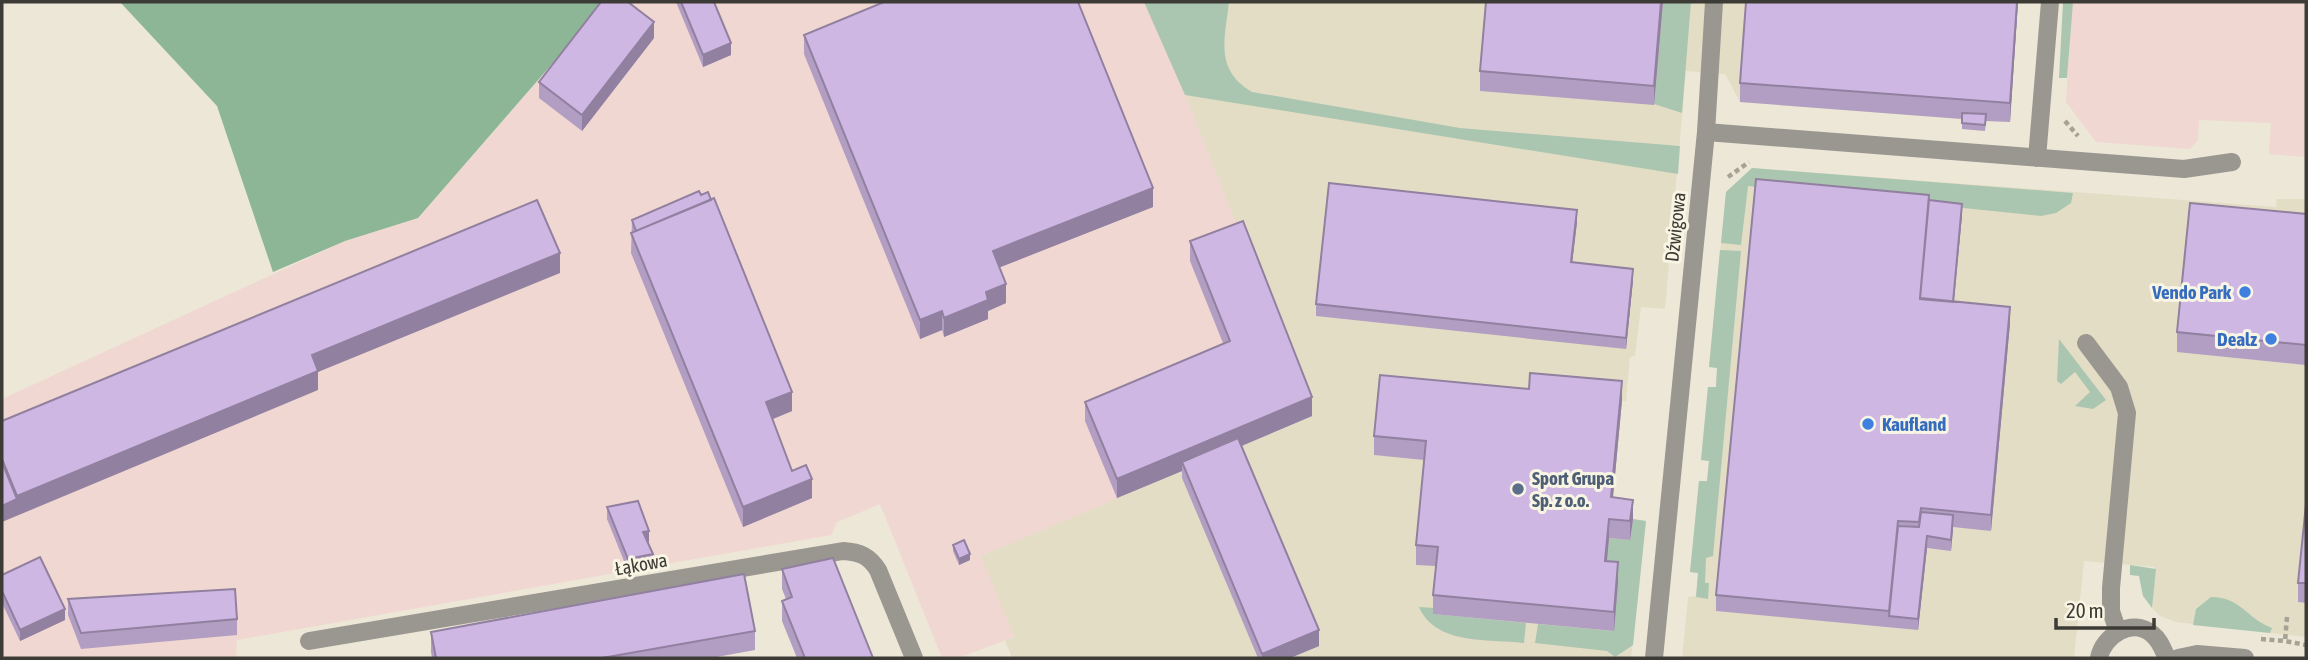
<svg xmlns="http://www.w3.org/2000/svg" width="2308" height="660" font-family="'Asap Condensed',sans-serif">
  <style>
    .built { fill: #e4ddc5 }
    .industrial { fill: #f1d7d1 }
    .green { fill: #aac6b0 }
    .forest { fill: #8cb696 }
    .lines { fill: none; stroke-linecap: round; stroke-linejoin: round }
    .path { stroke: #a6a296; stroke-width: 4.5; stroke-dasharray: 5 3.5; stroke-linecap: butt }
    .minor { stroke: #9a9791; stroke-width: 18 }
    .wall { fill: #b29dc3 }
    .shaded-wall { fill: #91809f }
    .building { fill: #cfb7e3; stroke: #91809f; stroke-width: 2 }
    .shop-dot { fill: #3f7fe0; stroke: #f9f5e4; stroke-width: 2.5 }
    .service-dot { fill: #5c6f8a; stroke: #f9f5e4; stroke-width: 2.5 }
    .labels { text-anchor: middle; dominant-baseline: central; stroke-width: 6; stroke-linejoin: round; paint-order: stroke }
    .street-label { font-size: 19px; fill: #3d3b35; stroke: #f9f5e4 }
    .shop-label { font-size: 19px; font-weight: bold; fill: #366cbe; stroke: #f9f5e4; text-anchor: end }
    .service-label { font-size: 19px; font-weight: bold; fill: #4e5e75; stroke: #f9f5e4; text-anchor: start }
  </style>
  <rect width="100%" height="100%" fill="#ece7d7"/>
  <path class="built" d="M1153,2H2018L2010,122L1986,121L1985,131L1962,129V119L1740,102L1725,74L1686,71L1665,309L1641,307L1635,356L1630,357L1626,401H1622L1611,516L1646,521L1631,658H1012L1005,640L1014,637L980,556L1312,416L1172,64Z
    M1752,168L2276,207L2277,199H2306V637L2176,622L2160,616L2152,608L2155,567L2084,561L2074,658H1682L1688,597L1696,596L1698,573L1690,572L1699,481H1707L1709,461L1701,460L1708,387H1716L1717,368L1709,367L1726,192Z"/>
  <path class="industrial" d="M606,2H1153L1173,64L1312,416L981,556L1014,637L958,658H942L880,504L837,522L831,535L237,640L236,658H2V399L345,241L418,218Z
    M2072,2H2306V157L2269,154L2271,123L2199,120L2198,140L2190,149L2096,142L2066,102Z"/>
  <path class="green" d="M1144,2H1229C1225,39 1214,69 1252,92L1460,128L1680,146L1678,174L1185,95Z
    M1663,2H1691L1682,113L1654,104Z
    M2063,2H2073L2067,78H2059Z
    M1752,168L2073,193L2071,203L2056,213L2041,216L1748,186L1741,245L1721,243L1726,192Z
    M1720,250L1741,251L1713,556L1706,558L1705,583H1709L1708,599L1696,597L1698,573L1690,572L1699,481H1707L1709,461L1701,460L1708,387H1716L1717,368L1709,367Z
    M2059,339L2106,400L2093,409L2075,406L2090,392L2075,372L2061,384L2057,381Z
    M1633,519L1646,521L1633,645L1615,657L1607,651L1535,643L1538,624L1613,631L1618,582L1605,581L1609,538L1630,540Z
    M2130,565L2156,569L2152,608L2143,596L2139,576L2130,575Z
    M2211,597C2241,597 2246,618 2272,628L2270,633L2193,625L2196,609Z
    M1419,607L1434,608V614L1526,623L1524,643C1488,639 1435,645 1419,607Z"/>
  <path class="forest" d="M120,2H606L418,218L345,241L273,272L217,106Z"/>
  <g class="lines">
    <path class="path" d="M2065,121L2078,136
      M1728,177L1749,162
      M2287,617L2285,641L2306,645
      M2261,639L2285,641"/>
    <path class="minor" d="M1706,132L1714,2
      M2037,158L2050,2
      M2086,343L2119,387L2127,413L2111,588V611L2118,632
      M309,641L843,551C860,552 869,556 878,570L914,658
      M1654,658L1706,132L2184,169L2232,162
      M2099,658C2103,636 2132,617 2152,634C2160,640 2163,650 2167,658
      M2178,658L2197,654L2245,658"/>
  </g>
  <path class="wall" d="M676,2H714L731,55L703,67Z
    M1663,2L1654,105L1480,91V71Z
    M1746,2H2018L2010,122L1986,121L1985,131L1962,129V119L1740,102V83Z
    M804,35L1153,207L1000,267L1006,303L988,311V319L944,337L942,330L920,339L804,54Z
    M654,38L582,131L539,98V82Z
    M1929,200L1962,215L1954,302L2010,323L1991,531L1953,527L1951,551L1927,548L1918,630L1716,611V595Z
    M2306,214V365L2177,352V332Z
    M632,220L792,411L772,419L792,471L812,498L743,527L631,253Z
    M1577,222L1572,262L1633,280L1626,349L1316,316V304Z
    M1190,241L1312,416L1241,446L1319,646L1290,658H1258L1182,478V471L1117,498L1085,421V402L1223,343L1190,261Z
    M1622,400L1613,498L1633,519L1630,540L1609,538L1607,562L1618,582L1614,631L1433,614V595L1436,566L1416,565V545L1424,460L1374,455V436Z
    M2306,504V603L2298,602V583Z
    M607,507L649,542L648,543L653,554V566L628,571L607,519Z
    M953,545L970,560L959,565L953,551Z
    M782,569L873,658H797L782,621V601L786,599L782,589Z
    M2,575L65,620L20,641L2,603Z
    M68,599L237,619V635L81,649L68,615Z
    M755,631V650L711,658H432L431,652V632Z"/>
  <path class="shaded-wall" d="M1661,2H1663L1654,105V86Z
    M2017,2H2018L2010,122V103Z
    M654,22V38L582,131V115Z
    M731,43V55L703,67V55Z
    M1153,188V207L993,270V251Z
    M1962,204V215L1952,318V306Z
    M1577,210V222L1571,273V262Z
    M560,253V273L318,372V390L2,522V506L17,499V496L312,355Z
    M1633,269V280L1626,349V338Z
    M1006,284V303L988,311V319L944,337V318L986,292Z
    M2010,307V323L1991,531V515Z
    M942,311V330L920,339V320Z
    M1622,381V400L1611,517V497Z
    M792,392V411L766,422V402Z
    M1312,397V416L1185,470L1182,462V471L1117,498V479Z
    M812,479V498L743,527V507Z
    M1633,500V519L1630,540V521Z
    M1953,515V527L1951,551V540Z
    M1609,519V538L1605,581V561Z
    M649,531V542L643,544V532Z
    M1927,536V548L1918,630V619Z
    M970,554V560L959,565V559Z
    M1618,562V582L1614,631V612Z
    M65,609V620L20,641V630Z
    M1319,630V646L1290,658H1262V654Z"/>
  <path class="building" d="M601,2H628L654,22L582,115L539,82Z
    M681,2H714L731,43L703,55Z
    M884,2H1078L1153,188L993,251L1006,284L986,292L988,300L944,318L942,311L920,320L804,35Z
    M1486,2H1661L1654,86L1480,71Z
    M1746,2H2017L2010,103L1740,83Z
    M1962,113L1986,114L1985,125L1962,123Z
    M1756,179L1929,195L1920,298L2010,307L1991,515L1921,508L1919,522L1898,521L1889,611L1716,595Z
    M1329,183L1577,210L1571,262L1633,269L1626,338L1316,304Z
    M699,191L701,195L708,192L711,200L636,231L632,220Z
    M714,198L792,392L766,402L792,471L806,465L812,479L743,507L631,233Z
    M537,200L560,253L312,355L318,371L17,496L2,459V421Z
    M1929,200L1962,204L1953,302L1920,299Z
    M2190,203L2306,214V345L2177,332Z
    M1243,221L1312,397L1117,479L1085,402L1230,341L1190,241Z
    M1530,373L1622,381L1611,497L1633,500L1630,521L1609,519L1605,561L1618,562L1614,612L1433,595L1438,547L1416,545L1426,441L1374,436L1380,375L1529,389Z
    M1238,438L1319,630L1262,654L1182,462Z
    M2,462L17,499L2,506Z
    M638,501L649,531L643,532L653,554L628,559L607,507Z
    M2306,504V583H2298Z
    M1921,512L1953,515L1951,540L1927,536L1918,619L1889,616L1898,526L1919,527Z
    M964,540L970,554L959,559L953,545Z
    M40,557L65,609L20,630L2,591V575Z
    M833,558L873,658H805L782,601L792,597L782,569Z
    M744,574L755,631L602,658H436L431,632Z
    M235,589L237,619L81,633L68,599Z"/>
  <g class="shop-dot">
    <circle cx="2245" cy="292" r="7"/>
    <circle cx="2271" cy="339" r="7"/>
    <circle cx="1868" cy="424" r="7"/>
  </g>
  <circle class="service-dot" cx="1518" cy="489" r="7"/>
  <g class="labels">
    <g class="street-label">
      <text transform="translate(1675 227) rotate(-84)">Dźwigowa</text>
      <text transform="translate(641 564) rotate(-10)">Łąkowa</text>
    </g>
    <g class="shop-label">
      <text x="2231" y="292">Vendo Park</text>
      <text x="2257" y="339">Dealz</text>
      <text x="1882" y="424" text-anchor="start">Kaufland</text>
    </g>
    <g class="service-label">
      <text x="1532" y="478">Sport Grupa<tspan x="1532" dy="22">Sp. z o.o.</tspan></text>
    </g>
  </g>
  <rect width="2308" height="660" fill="none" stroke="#3d3b35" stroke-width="7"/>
  <path d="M2056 618v10h98v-10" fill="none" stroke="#3d3b35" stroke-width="3.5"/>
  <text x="2066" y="618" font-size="21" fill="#3d3b35" stroke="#f9f5e4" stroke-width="5" paint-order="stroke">20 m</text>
</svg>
